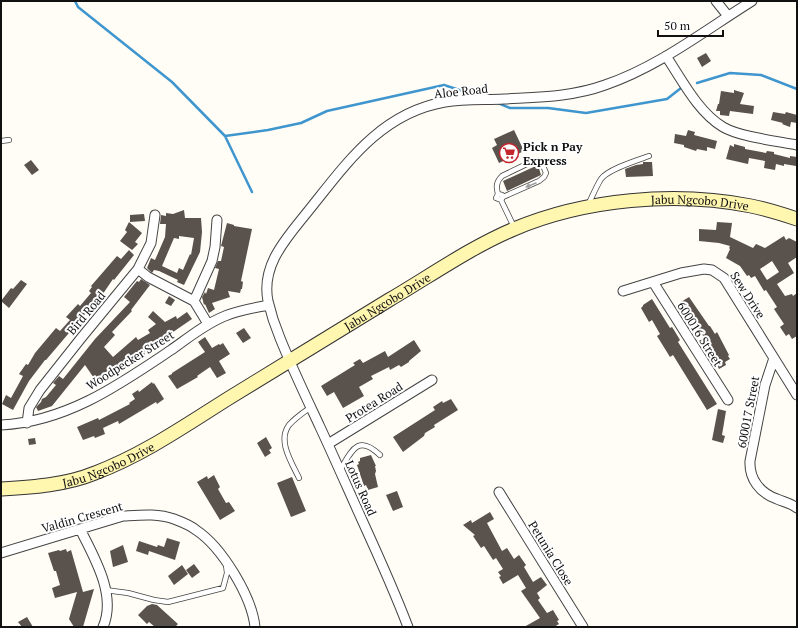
<svg xmlns="http://www.w3.org/2000/svg" width="798" height="628" font-family="'PT Serif',serif">
  <style>
    .lines { fill: none; stroke-linecap: round; stroke-linejoin: round }
    .stream { stroke: #3f96cf; stroke-width: 2.5 }
    .building { fill: #5a524d; fill-rule: evenodd }
    .lane-casing { stroke: #444; stroke-width: 6 }
    .street-casing { stroke: #444; stroke-width: 11 }
    .secondary-casing { stroke: #333; stroke-width: 15 }
    .lane { stroke: #fff; stroke-width: 4.5 }
    .street { stroke: #fff; stroke-width: 9 }
    .secondary { stroke: #fff6b0; stroke-width: 13 }
    .oneway { fill: #a0a0a0 }
    .labels { text-anchor: middle; dominant-baseline: central; stroke-width: 4; stroke-linejoin: round; paint-order: stroke }
    .street-label { font-size: 12px; fill: #111; stroke: #fff }
    .poi-label { font-size: 12px; font-weight: bold; fill: #111; stroke: #fff; text-anchor: start }
  </style>
  <rect width="100%" height="100%" fill="#fffdf5"/>
  <g class="lines">
    <path class="stream" d="M75,1L78,7L172,82L225,136L252,192
      M697,83L730,73L761,75L797,89
      M498,103L510,108H548L586,113L667,99L681,88
      M225,136L268,130L301,123L327,111L444,85L478,96"/>
  </g>
  <path class="building" d="M706,53L711,61L702,67L697,58Z
    M734,90L744,93L740,104L754,106L753,114L730,111L729,116L720,115V111H716L718,104H719L721,91L734,93Z
    M773,112L785,114L786,112L797,115V123L791,122L790,127L782,124L783,123L771,120Z
    M514,130L524,151L499,163L492,148L497,145L494,139Z
    M688,130L695,132L694,135L717,141L715,149L707,147V151L697,149L696,151L684,147V145L674,143L675,134L686,136Z
    M734,144L745,147V149L766,153L767,151L774,152V154L790,158V156L797,157L796,166L784,164V166L776,164L775,170L764,168L765,161L749,158L748,164L726,159L730,145L734,147Z
    M31,160L39,170L32,175L24,165Z
    M643,162H652L653,176L626,177L625,169L636,165L643,164Z
    M538,165L541,175L507,191L503,181Z
    M184,210L185,218H201L202,232L200,252L184,285L177,282L178,280L159,271L154,270L152,273L147,268L151,258L155,260L165,237L166,224H160L161,215L166,216V213L173,214ZM179,236L194,238L191,255L190,254L183,270L179,268L177,273L162,266L174,238L179,239Z
    M144,214L145,221L130,222V215Z
    M129,222L142,233L135,242L138,244L132,250L120,241L127,232L125,230Z
    M717,222L732,223L730,237L753,248L756,244L765,248L784,236L786,240L789,238L797,242V257L788,263L794,273L777,284L785,296L792,294L793,296L797,293V336L792,339L789,334L786,336L780,327L784,324L774,309L777,307L766,290L764,291L755,276L751,278L749,275L747,276L740,266L726,258L730,249L729,248L730,246L719,243L699,241V229L716,230ZM772,261L779,272L767,280L760,269Z
    M227,223L234,225V226L252,229L241,281L243,282L242,289H241L240,293L228,291L230,297L212,303L215,309L209,313L205,304L204,305L202,297L205,292L206,294L208,288L214,290L219,269L215,268L218,261H221L224,247L221,246Z
    M129,250L134,255L114,280L113,279L94,307H91L46,360H45L29,381L13,410L2,404L6,395L11,398L23,376L19,374L26,364L28,365L35,353L56,328L60,331L70,320L66,317L78,304L80,306L91,293L89,291L92,287L91,286L117,256L121,259Z
    M141,279L150,285L131,310L132,311L112,332L115,335L104,347L113,357L136,337L138,340L150,333L148,330L156,324L148,317L153,311L165,322L176,316L177,319L187,312L192,319L144,352L145,355L140,359L139,358L138,359L134,354L118,366L120,368L113,374L98,384L85,365L52,406L38,411L36,407L41,402L42,399L46,397L56,385L53,383L59,376L63,379L95,339L130,302L124,297L137,281L139,282Z
    M21,280L27,284L9,308L1,301L11,288L13,289Z
    M169,296L175,300L171,306L165,303Z
    M689,297L709,326H710L715,334L717,332L729,355L728,356L730,359L725,362L726,365L719,369L716,363L718,362L711,349L688,311L687,312L681,302Z
    M652,299L670,328L672,327L674,330L680,340L678,342L717,404L707,410L673,355L670,357L657,336L660,334L652,320L649,322L641,308L643,306V305Z
    M244,328L251,338L243,343L236,333Z
    M205,337L212,348L219,344L220,345L223,343L230,354L219,361L226,373L217,378L210,367L197,376L198,377L177,389L168,376L172,374V373L205,352L198,342Z
    M414,340L421,351L409,361V362L401,367L399,365L390,370L389,367L371,376L373,379L359,387L364,396L343,408L334,392L327,396L321,386L355,365L353,363L360,359L363,363L385,351L388,357Z
    M152,382L153,384L154,383L164,399L157,404L156,402L119,424L118,421L103,428L105,434L95,438L94,436L83,440L77,427L98,418L99,420L130,404L129,403L135,399L132,394L138,390L139,392Z
    M451,399L458,410L434,425L435,427L425,433L424,436L403,452L393,437L435,410L433,407L442,401L443,403Z
    M718,409L726,411L722,435L725,436L723,443L712,440Z
    M266,437L272,448L269,450L271,453L265,457L257,443Z
    M35,438L36,444L29,445L28,439Z
    M371,455L376,466H375L376,471L375,474L378,487L368,490L366,485L364,486L357,465L359,464L358,462L360,461V458Z
    M214,475L220,487L218,489L226,503L229,502L235,511L220,520L197,482L207,476L208,479Z
    M292,477L306,511L291,517L277,483Z
    M397,491L403,507L393,511L386,495Z
    M490,512L494,519L487,523L502,551L507,548L514,559L519,555L526,565L524,567L533,582L541,577L547,585L537,593L540,598L538,600L547,613L553,610L559,620L557,621L559,624L554,627H524L540,618L521,591L526,588L518,575L503,584L499,577L501,576L498,572L503,569L496,558L493,560L484,546L481,548L473,536L475,535L463,525L471,520L472,523Z
    M167,538L180,542L175,560L149,551L148,555L136,551L139,541L157,547L158,545L164,547Z
    M123,545L128,562L113,567L110,551Z
    M66,549L67,552L71,550L83,592L94,589L83,627H74L69,619L77,592L55,598L52,588L60,585L56,571H54L48,553L59,550L60,551Z
    M194,564L200,572L192,578L186,570Z
    M182,565L188,574L174,585L168,576Z
    M152,604L157,605L178,624L175,627H155L149,622L147,624L138,615L147,606Z
    M27,617L33,627H22L18,622Z"/>
  <g class="lines">
    <defs>
      <path id="lane" d="M1,141L9,140
        M498,194L496,198L501,200L503,197L502,195L498,194C496,187 496,182 502,176L533,161L538,160L542,163L546,173L544,177L539,181L503,197
        M501,200L514,227
        M588,205C592,197 596,187 601,179C608,169 638,160 649,156
        M340,470C352,450 358,434 380,455
        M299,478C292,463 277,441 289,425C295,418 304,412 311,407
        M105,590L128,593L154,600L168,602L223,588L227,573L226,565"/>
      <path id="street" d="M716,1L728,16
        M666,56C682,80 698,112 723,127C740,137 777,141 797,145
        M138,269L148,277L194,301L208,324
        M653,282L728,400
        M623,291L681,273L704,269L712,270L724,278L797,395
        M194,301L212,261L215,247L217,220
        M774,358L765,385L750,461C749,479 760,493 777,499C784,502 791,503 797,508
        M27,423L29,408L40,390L82,337L138,269L151,243L155,215
        M1,425C66,422 119,385 171,350C188,338 205,324 225,316C239,310 254,308 269,305
        M328,444L432,380
        M499,492L583,627
        M80,529C94,557 117,595 103,627
        M1,553L123,516C140,515 158,513 174,519C182,522 190,525 196,530C222,547 252,597 255,627
        M408,627C394,590 378,555 362,520C348,489 334,457 320,427C306,397 292,368 280,338C275,326 271,314 268,301C261,266 285,240 305,215C344,167 379,113 445,102C465,99 484,100 504,99C538,97 572,97 605,85C658,67 704,31 752,1"/>
      <g id="secondary">
        <path id="s1" d="M1,489C33,487 66,485 95,473C143,455 186,425 229,398C282,365 336,333 389,300C430,276 471,247 514,229C585,199 675,191 751,206C766,209 782,214 797,219"/>
      </g>
    </defs>
    <use href="#lane" class="lane-casing"/>
    <use href="#street" class="street-casing"/>
    <use href="#secondary" class="secondary-casing"/>
    <use href="#lane" class="lane"/>
    <use href="#street" class="street"/>
    <use href="#secondary" class="secondary"/>
  </g>
  <defs><path id="oneway-solid" d="M-6-.8H1V-3.2L6.5 0L1 3.2V.8H-6Z"/></defs>
  <use class="oneway" href="#oneway-solid" transform="translate(531 185) rotate(157)"/>
  <defs>
    <symbol id="supermarket-ring" viewBox="-11 -11 22 22"><circle r="9.5" fill="#fff" stroke="#c4262e" stroke-width="1.5"/><path d="M-6-5.5h2.5l.6 2H6L4.5 2H-2.5L-4.4-4H-6ZM-1.5 3.2a1.3 1.3 0 1 0 .1 0ZM3 3.2a1.3 1.3 0 1 0 .1 0Z" fill="#c4262e"/></symbol>
  </defs>
  <g fill-rule="evenodd">
    <use href="#supermarket-ring" x="498" y="142" width="22" height="22"/>
  </g>
  <g class="labels">
    <g class="street-label">
      <text transform="translate(461 91) rotate(-6)">Aloe Road</text>
      <text stroke="none"><textPath href="#s1" startOffset="771">Jabu Ngcobo Drive</textPath></text>
      <text transform="translate(748 295) rotate(57)">Sew Drive</text>
      <text stroke="none"><textPath href="#s1" startOffset="435">Jabu Ngcobo Drive</textPath></text>
      <text transform="translate(86 313) rotate(-50)">Bird Road</text>
      <text transform="translate(700 334) rotate(58)">600016 Street</text>
      <text transform="translate(130 360) rotate(-32)">Woodpecker Street</text>
      <text transform="translate(374 402) rotate(-32)">Protea Road</text>
      <text transform="translate(748 412) rotate(-79)">600017 Street</text>
      <text stroke="none"><textPath href="#s1" startOffset="111">Jabu Ngcobo Drive</textPath></text>
      <text transform="translate(361 488) rotate(66)">Lotus Road</text>
      <text transform="translate(82 517) rotate(-16)">Valdin Crescent</text>
      <text transform="translate(551 553) rotate(58)">Petunia Close</text>
    </g>
    <g class="poi-label">
      <text x="523" y="146">Pick n Pay<tspan x="523" dy="14">Express</tspan></text>
    </g>
  </g>
  <rect width="798" height="628" fill="none" stroke="#111111" stroke-width="4"/>
  <path d="M658 30v6h65v-6" fill="none" stroke="#111111" stroke-width="2"/>
  <text x="664" y="30" font-size="12" fill="#111111" stroke="#ffffff" stroke-width="3" paint-order="stroke">50 m</text>
</svg>
